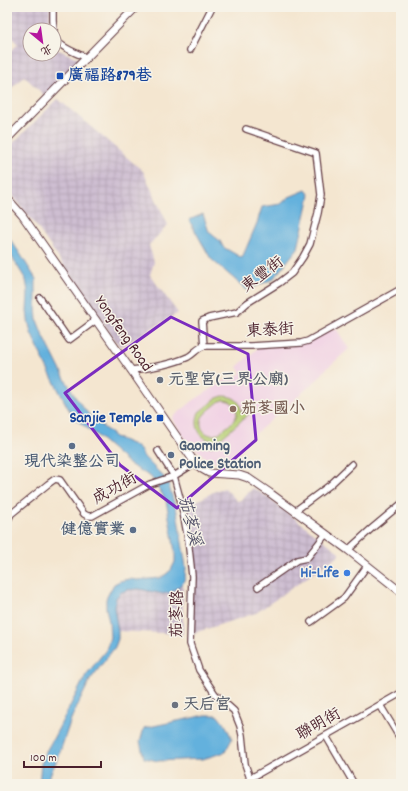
<svg xmlns="http://www.w3.org/2000/svg" width="408" height="791" font-family="Dekko,'LXGW WenKai TC',sans-serif">
  <style>
    .built { fill: #f1d0e4 }
    .industrial { fill: url(#industrial-grid) }
    .grass { fill: #b7d075; stroke: #807850; fill-rule: evenodd }
    .water { fill: #64b1dd; stroke: #576884 }
    .lines { fill: none; stroke-linecap: round; stroke-linejoin: round }
    .minor-casing { stroke: #643d44; stroke-width: 8 }
    .tertiary-casing { stroke: #643d44; stroke-width: 9 }
    .minor { stroke: #fff; stroke-width: 5.5 }
    .tertiary { stroke: #fff; stroke-width: 7 }
    .marked { fill: none; stroke: #7b2cbf; stroke-width: 3; stroke-linejoin: round }
    .transit-dot { fill: #1a4fb4; stroke: #f7f3e8; stroke-width: 1.5 }
    .worship-dot { fill: #6b7280; stroke: #f7f3e8; stroke-width: 1.5 }
    .education-dot { fill: #8d6e63; stroke: #f7f3e8; stroke-width: 1.5 }
    .service-dot { fill: #5c6f8a; stroke: #f7f3e8; stroke-width: 1.5 }
    .shop-dot { fill: #3f7fe0; stroke: #f7f3e8; stroke-width: 1.5 }
    .labels { text-anchor: middle; dominant-baseline: central; stroke-width: 3; stroke-linejoin: round; paint-order: stroke }
    .transit-label { font-size: 16px; font-weight: bold; fill: #164399; stroke: #f7f3e8; text-anchor: start }
    .street-label { font-size: 16px; fill: #4a1f2b; stroke: #f7f3e8 }
    .worship-label { font-size: 16px; font-weight: bold; fill: #5b616d; stroke: #f7f3e8; text-anchor: start }
    .education-label { font-size: 16px; font-weight: bold; fill: #785e54; stroke: #f7f3e8; text-anchor: start }
    .service-label { font-size: 16px; font-weight: bold; fill: #4e5e75; stroke: #f7f3e8; text-anchor: start }
    .shop-label { font-size: 16px; font-weight: bold; fill: #366cbe; stroke: #f7f3e8; text-anchor: end }
    .water-label { font-size: 17px; font-style: italic; fill: #535269; stroke: #f7f3e8 }
  </style>
  <defs>
    <pattern id="industrial-grid" width="8" height="8" patternUnits="userSpaceOnUse"><rect width="8" height="8" fill="#cebed1"/><path d="M0 4h8M4 0v8" fill="none" stroke="#b2a3b4"/></pattern>
  </defs>
  <rect width="100%" height="100%" fill="#f7f3e8"/>
  <filter id="ink" filterUnits="userSpaceOnUse"><feTurbulence type="fractalNoise" baseFrequency=".025" numOctaves="2"/><feDisplacementMap in="SourceGraphic" scale="8" xChannelSelector="R" yChannelSelector="G"/><feConvolveMatrix kernelMatrix="1 2 1 2 8 2 1 2 1" color-interpolation-filters="sRGB"/></filter>
  <filter id="wash" filterUnits="userSpaceOnUse"><feTurbulence type="fractalNoise" baseFrequency=".012" numOctaves="4" result="noise"/><feDisplacementMap in="SourceGraphic" scale="16" xChannelSelector="R" yChannelSelector="G"/><feGaussianBlur stdDeviation="0.9" result="paint"/><feColorMatrix in="noise" values="0 0 0 0 0 0 0 0 0 0 0 0 0 0 0 0 0 1.4 0 .05"/><feComposite in="paint" operator="in"/></filter>
  <g filter="url(#wash)">
    <rect width="100%" height="100%" fill="#f4e6d0"/>
    <path class="built" d="M336,328L349,349L325,370L320,377L221,464L205,457L186,440L172,418L194,400L229,378L233,380L241,373L237,367L259,347L293,345Z"/>
    <path class="industrial" d="M7,7H50L49,30H30V54H54V48L80,59L45,96L24,76L7,93V55L18,44L7,33Z
      M58,99L143,171L168,225L149,245L154,262L150,275L178,313L120,347L35,224L7,189V149Z
      M225,488L237,501L241,500L253,488L263,494L339,552V555L256,613L194,633L192,630L191,545L186,507L217,490Z
      M183,583V634L118,631L114,607L116,598L120,593L127,590L177,588Z"/>
    <path class="grass" d="M223,396C234,396 242,401 241,413L245,410L249,414L211,447L208,443L211,440C198,438 194,424 199,412L217,398ZM223,400L229,401L235,405C236,409 238,413 236,417C234,422 219,434 214,435C204,436 197,425 203,416C207,411 215,405 220,401Z"/>
    <path class="water" d="M306,190L310,195L298,248L273,279L247,290L211,259L189,220L203,214L209,232L220,241L223,247L242,258L257,223L262,207L281,204L289,197Z
      M7,235L19,252L36,279V306L37,320L42,333L64,377L76,398L90,416L115,437L134,445L140,450L144,457L163,476L168,483L177,512L185,561L186,568L185,577L183,583L172,592L163,594L139,589L127,590L120,593L116,598L114,607L118,631V639L115,647L90,680L71,719L59,755L50,775L49,784H39L41,764L45,753L53,739L86,675L106,650L110,637L109,622L106,608V599L110,591L114,584L120,581L129,579L138,580L160,578L165,575L171,570L175,562V552L166,500L151,477L129,464L96,435L75,419L68,408L46,366L31,333L28,320L27,311L28,292L26,280L7,249Z
      M206,715H217L226,726L232,739L225,752L203,759L158,761L144,758L140,742L144,728Z"/>
  </g>
  <g filter="url(#ink)">
    <g class="lines">
      <defs>
        <path id="minor" d="M53,7V21L54,30
          M54,34C55,46 77,53 87,58
          M190,50L212,7
          M40,298L69,340L96,320
          M204,346L202,321L209,318L237,312L247,303L279,283L292,273L303,257L310,244L318,213L321,195L316,153L246,129
          M131,370C150,368 170,365 188,357C194,354 197,348 204,346H251L301,343L308,341L401,289
          M158,451L174,476L181,502L188,539L192,576L190,644L199,670L215,694L234,711L240,726L242,735L245,764L252,784
          M295,511L330,485L352,464
          M7,525L8,520L11,514L48,484L55,479L60,480L84,514L88,516H92L150,484L174,476L195,463
          M348,550L371,529L401,504
          M258,587L297,560L307,558L326,534
          M311,622L344,598L367,566
          M380,705L401,740
          M326,736L354,784
          M249,779L401,693"/>
        <path id="tertiary" d="M7,139L136,7
          M7,198L22,215L131,370L195,463L202,469L209,473L239,475L248,478L270,493L348,550L401,592"/>
      </defs>
      <use href="#minor" class="minor-casing"/>
      <use href="#tertiary" class="tertiary-casing"/>
      <use href="#minor" class="minor"/>
      <use href="#tertiary" class="tertiary"/>
    </g>
  </g>
  <path class="marked" d="M171,317L248,354L256,440L177,508L120,465L65,393Z"/>
  <g class="transit-dot">
    <rect x="56" y="72" width="8" height="8" rx="2"/>
    <rect x="156" y="414" width="8" height="8" rx="2"/>
  </g>
  <g class="worship-dot">
    <circle cx="160" cy="380" r="4"/>
    <circle cx="175" cy="705" r="4"/>
  </g>
  <circle class="education-dot" cx="233" cy="409" r="4"/>
  <g class="service-dot">
    <circle cx="72" cy="446" r="4"/>
    <circle cx="171" cy="455" r="4"/>
    <circle cx="133" cy="530" r="4"/>
  </g>
  <circle class="shop-dot" cx="347" cy="573" r="4"/>
  <g class="labels">
    <g class="transit-label">
      <text x="68" y="76">廣福路879巷</text>
      <text x="152" y="418" text-anchor="end">Sanjie Temple</text>
    </g>
    <g class="street-label">
      <text transform="translate(263 275) rotate(-37)">東豐街</text>
      <text transform="translate(270 331) rotate(-3)">東泰街</text>
      <text transform="translate(123 334) rotate(55)">Yongfeng Road</text>
      <text transform="translate(115 489) rotate(-29)">成功街</text>
      <text transform="translate(178 614) rotate(-89)">茄苳路</text>
      <text transform="translate(319 725) rotate(-30)">聯明街</text>
    </g>
    <g class="worship-label">
      <text x="168" y="380">元聖宮(三界公廟)</text>
      <text x="183" y="705">天后宮</text>
    </g>
    <g class="education-label">
      <text x="241" y="409">茄苳國小</text>
    </g>
    <g class="service-label">
      <text x="179" y="446">Gaoming<tspan x="179" dy="18">Police Station</tspan></text>
      <text x="72" y="462" text-anchor="middle">現代染整公司</text>
      <text x="125" y="530" text-anchor="end">健億實業</text>
    </g>
    <g class="shop-label">
      <text x="339" y="573">Hi-Life</text>
    </g>
    <g class="water-label">
      <text transform="translate(188 521) rotate(76)">茄苳溪</text>
    </g>
  </g>
  <rect width="408" height="791" fill="none" stroke="#f7f3e8" stroke-width="24"/>
  <g transform="translate(42 42) rotate(151)"><circle r="19" fill="#f7f3e8" stroke="#b29e9c"/>
  <path d="M0-3L7 15L0 10L-7 15Z" fill="#b5179e"/>
  <text y="-6" font-size="11" font-weight="bold" text-anchor="middle" fill="#4a1f2b">北</text>
  </g>
  <path d="M24 761v6h77v-6" fill="none" stroke="#4a1f2b" stroke-width="2"/>
  <text x="30" y="761" font-size="12" fill="#4a1f2b" stroke="#f7f3e8" stroke-width="3" paint-order="stroke">100 m</text>
</svg>
